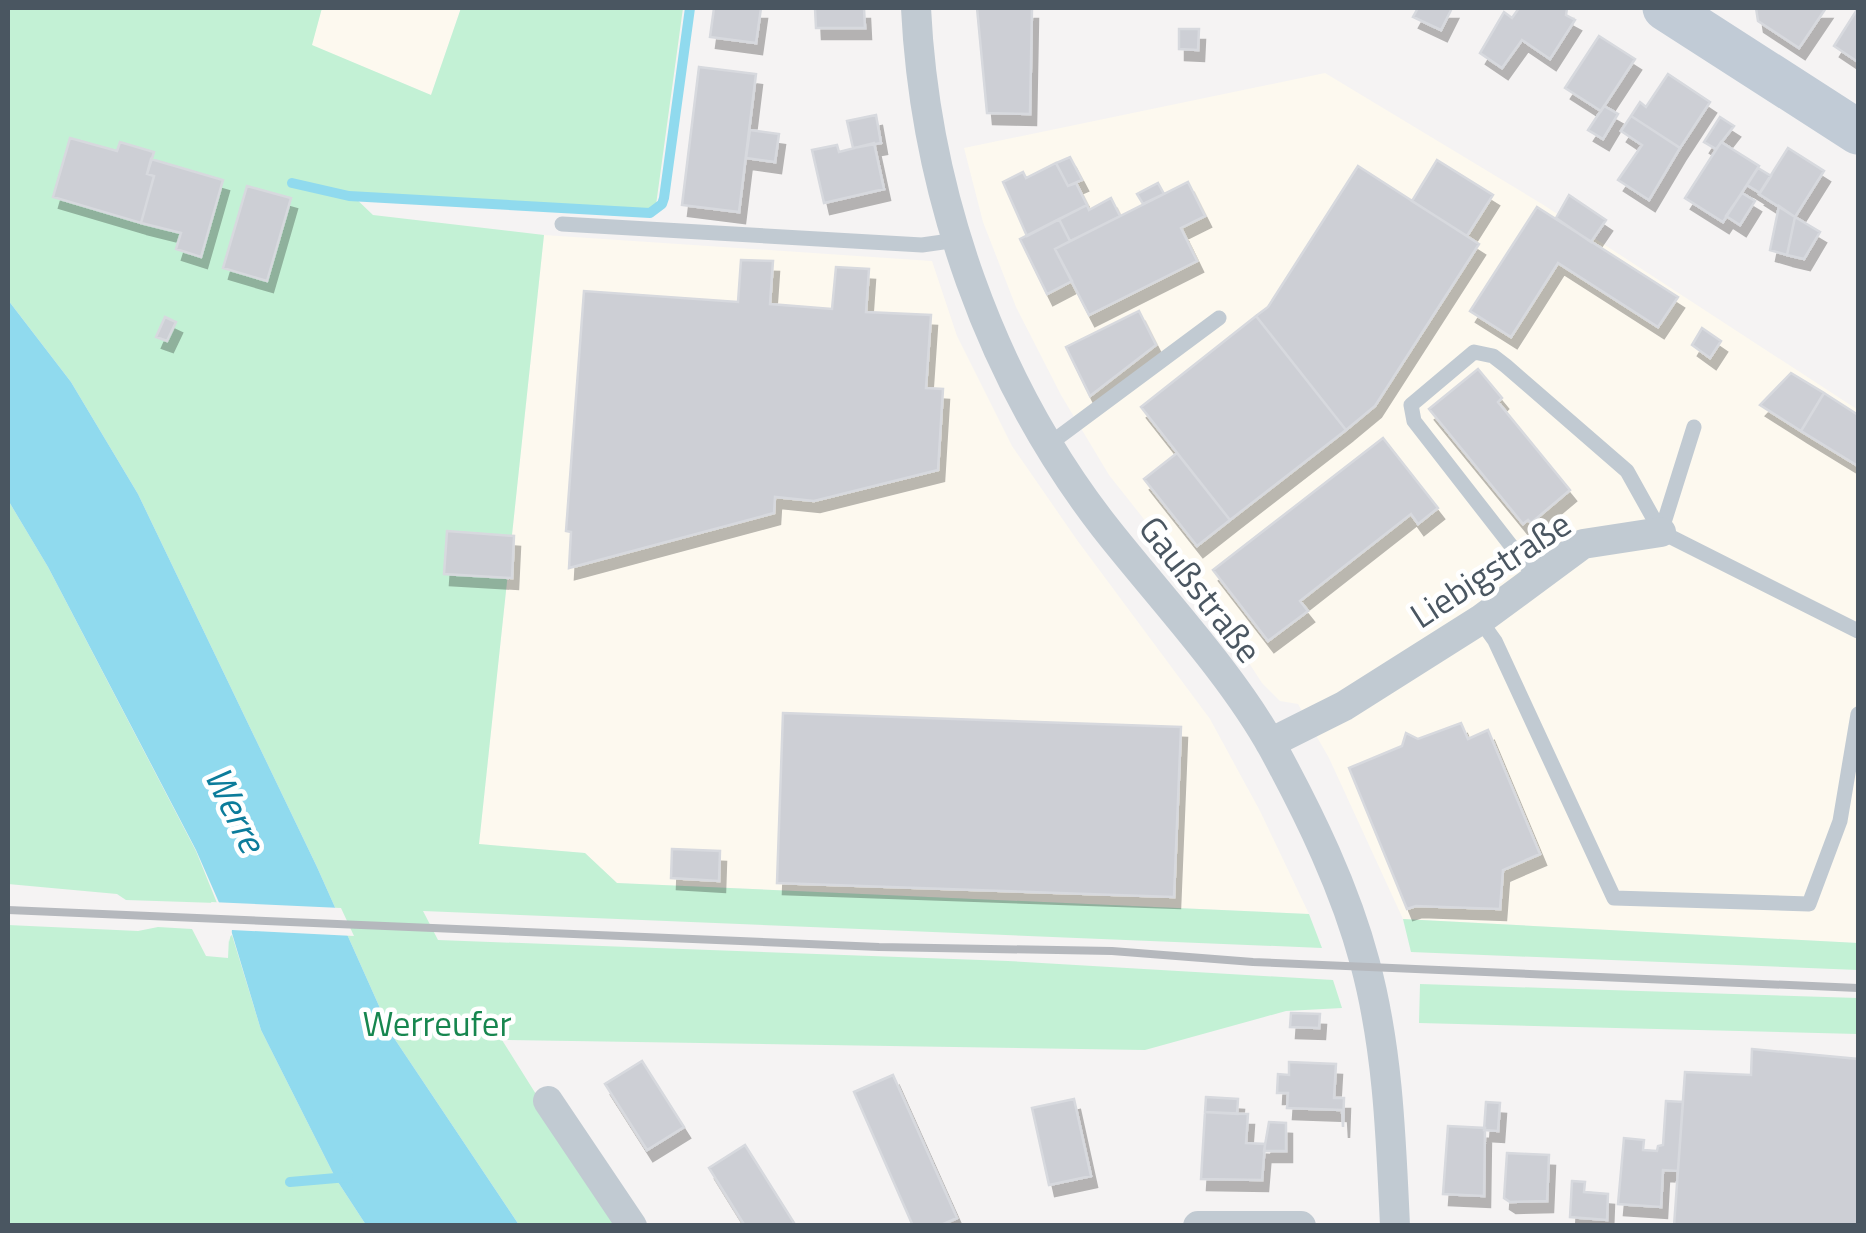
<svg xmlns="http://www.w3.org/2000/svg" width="1866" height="1233" font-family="'Titillium Web',sans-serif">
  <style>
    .commercial { fill: #fdf9ef }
    .green { fill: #c3f1d5 }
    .water { fill: #90daee }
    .pier { fill: #f5f3f3 }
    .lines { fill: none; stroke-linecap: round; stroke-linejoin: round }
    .stream { stroke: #90daee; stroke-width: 10 }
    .building { fill: #cdcfd5; stroke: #d7d9de; stroke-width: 2.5; filter: url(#shadow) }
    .lane { stroke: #c1cad2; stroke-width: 15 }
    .street { stroke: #c1cad2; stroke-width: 30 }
    .secondary { stroke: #c1cbd6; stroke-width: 45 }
    .rail { stroke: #b5b8bd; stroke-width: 8 }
    .labels { text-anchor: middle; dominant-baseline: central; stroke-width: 9; stroke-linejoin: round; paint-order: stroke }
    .street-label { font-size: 35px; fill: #4a5661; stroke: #fff }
    .park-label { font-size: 35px; fill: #17864f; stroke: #fff }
    .water-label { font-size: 38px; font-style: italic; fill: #0c7c9b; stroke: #fff }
  </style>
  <defs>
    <filter id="shadow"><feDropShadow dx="6" dy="11" stdDeviation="0" flood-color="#0004"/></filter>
  </defs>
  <rect width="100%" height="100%" fill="#f5f3f3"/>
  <path class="commercial" d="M322,8H461L431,95L311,45Z
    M1325,73L1542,204L1858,410V943L1403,919L1329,758L1298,704L1280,701L1262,683L1208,600L1109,475L1061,395L1016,307L983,222L964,148Z
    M544,235L932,261L957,336L1012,446L1077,540L1210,719L1260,811L1309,914L617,883L585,853L479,844Z"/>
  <path class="green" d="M8,8H322L312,45L431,95L461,8H683L656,205L641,212L351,194L373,215L544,235L479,844L585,853L617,883L1309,914L1322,948L423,911L438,940L1008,961L1333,980L1342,1008L1286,1011L1145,1050L502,1040L618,1225H519L392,1035L317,867L138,494L71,382L8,300Z
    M8,500L48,567L196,851L217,903L126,900L117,894L8,884Z
    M1403,919L1858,943V970L1411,952Z
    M8,925L138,931L158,927L192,929L206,956L228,958L229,937L232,935L261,1030L336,1179L366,1225H8Z
    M1420,984L1858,998V1034L1419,1023Z"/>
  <path class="water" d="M8,300L71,382L138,494L317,867L392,1035L519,1225H366L336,1179L261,1030L231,930L196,850L48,567L8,500Z"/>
  <path class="pier" d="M211,902L341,908L354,936L232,930L229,942Z"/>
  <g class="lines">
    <path class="stream" d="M292,183L349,196L650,213L662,204L664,198L690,8
      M290,1182L348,1177"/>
  </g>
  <path class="building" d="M714,8H761L756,43L710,37Z
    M815,8H864L865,28H816Z
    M977,8H1032L1030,114L987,113Z
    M1418,8H1452L1441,30L1413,17Z
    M1519,8H1567L1566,15L1575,20L1550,59L1522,40L1502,68L1480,53L1504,12L1512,18Z
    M1756,8H1826L1799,48L1758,21Z
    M1858,8V62L1834,46Z
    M1179,29H1199L1198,50L1179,49Z
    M1599,36L1635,59L1601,111L1565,88Z
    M699,67L756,74L739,212L682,205Z
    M1668,74L1710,102L1680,148L1631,116L1640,102L1646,107Z
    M1604,106L1618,114L1603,139L1588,130Z
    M876,115L881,143L853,148L847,121Z
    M1631,116L1680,148L1649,200L1618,180L1642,145L1621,131Z
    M1720,117L1734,126L1716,149L1704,142Z
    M750,130L779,134L775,162L746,158Z
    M70,138L117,151L120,142L154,152L147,174L154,176L141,223L53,197Z
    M1721,142L1759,166L1723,222L1685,198Z
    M874,143L884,189L824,203L812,150L837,145L839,152Z
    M1788,148L1824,171L1795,217L1759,194Z
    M1070,157L1082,180L1068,186L1056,163Z
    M151,159L223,180L201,257L176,249L181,233L141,223L154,176L147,174Z
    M1437,160L1493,195L1467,236L1412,201Z
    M1056,163L1068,186L1076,183L1087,205L1027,236L1003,182L1023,172L1026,178Z
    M1358,166L1479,244L1375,406L1346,430L1256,316L1268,307Z
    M1758,168L1771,176L1760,193L1747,185Z
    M1188,182L1205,216L1181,228L1197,261L1089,315L1055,249Z
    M1158,183L1164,194L1143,204L1137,194Z
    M247,186L291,198L267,281L223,268Z
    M1742,193L1755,201L1740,225L1726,216Z
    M1569,195L1606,220L1591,242L1556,218Z
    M1111,198L1120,216L1070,241L1059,219L1087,205L1089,210Z
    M1779,206L1795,217L1787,255L1770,250Z
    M1537,207L1678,297L1658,327L1558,263L1511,337L1470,311Z
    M1795,217L1820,232L1804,259L1787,255Z
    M1059,219L1070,241L1055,249L1072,281L1047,294L1020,239Z
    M741,260L773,261L770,304L832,309L836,267L869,269L866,312L931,315L926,388L943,389L938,470L814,501L775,497L774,513L569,568L571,532L566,531L584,291L738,302Z
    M1139,311L1156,345L1090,396L1066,347Z
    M1256,316L1346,430L1230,520L1141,407Z
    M165,317L176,322L167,341L156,337Z
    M1702,328L1721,341L1710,358L1692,345Z
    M1478,369L1502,398L1498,402L1570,490L1531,523L1528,520L1523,524L1429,409Z
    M1791,373L1824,393L1801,431L1760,405Z
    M1824,393L1858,415V466L1801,431Z
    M1383,438L1438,508L1418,524L1411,514L1300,601L1308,611L1268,641L1213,570Z
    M1177,453L1230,520L1197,546L1144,479Z
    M447,531L514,536L512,578L444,574Z
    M783,713L1181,727L1174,897L777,883Z
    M1461,723L1468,739L1488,730L1540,854L1503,870L1500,909L1416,906L1407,909L1349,768L1402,746L1406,733L1418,739Z
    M672,849L720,851L719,881L671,878Z
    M1291,1013L1320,1014L1319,1028L1290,1027Z
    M1752,1049L1858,1059V1226H1674L1685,1072L1751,1075Z
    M642,1061L684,1127L647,1150L605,1084Z
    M1289,1062L1336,1064L1334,1098H1344L1343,1127L1342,1110L1287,1108L1288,1093H1277L1278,1074L1289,1075Z
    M893,1075L957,1218L939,1226H913L854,1092Z
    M1206,1097L1238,1099L1237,1114L1205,1112Z
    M1074,1099L1091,1176L1049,1185L1032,1108Z
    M1666,1101L1683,1102L1678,1171L1663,1170L1661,1207L1618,1204L1624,1138L1644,1140L1643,1150L1657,1151L1658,1146L1663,1145Z
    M1486,1102L1500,1103L1498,1131L1484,1130Z
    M1205,1112L1248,1114L1246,1143L1265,1144L1262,1180L1201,1179Z
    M1269,1122L1286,1123V1151H1264Z
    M1448,1126L1485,1128L1484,1196L1443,1194Z
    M745,1145L796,1226H745L709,1168Z
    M1507,1153L1549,1155L1547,1201L1510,1202L1504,1198Z
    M1572,1181L1585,1182L1584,1192L1608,1194L1607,1220L1570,1217Z"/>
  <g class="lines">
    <path class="lane" d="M562,224L922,245L957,240
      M1048,445L1219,318
      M1661,532L1694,427
      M1537,579L1414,421L1411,405L1474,352L1493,356L1506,366L1627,471L1661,532L1858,631
      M1480,620L1495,641L1614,898L1809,904L1840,821L1858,714"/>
    <path class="street" d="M916,8C925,192 990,379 1104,526C1158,595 1231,672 1273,748C1310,816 1345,888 1365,963C1388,1049 1391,1137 1395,1226
      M1270,743L1344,706L1480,620L1583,544L1661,532
      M548,1101L632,1226
      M1198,1226H1301"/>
    <path class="secondary" d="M1665,8L1858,132"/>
    <path class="rail" d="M8,910L879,947L1112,951L1253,962L1858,988"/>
  </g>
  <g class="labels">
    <g class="street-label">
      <text transform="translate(1490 569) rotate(-33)">Liebigstraße</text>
      <text transform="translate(1201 589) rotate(52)">Gaußstraße</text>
    </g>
    <g class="park-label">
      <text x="437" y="1023">Werreufer</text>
    </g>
    <g class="water-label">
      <text transform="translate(236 809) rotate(64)">Werre</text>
    </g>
  </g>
  <rect width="1866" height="1233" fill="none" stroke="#4a5661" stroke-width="20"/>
</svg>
